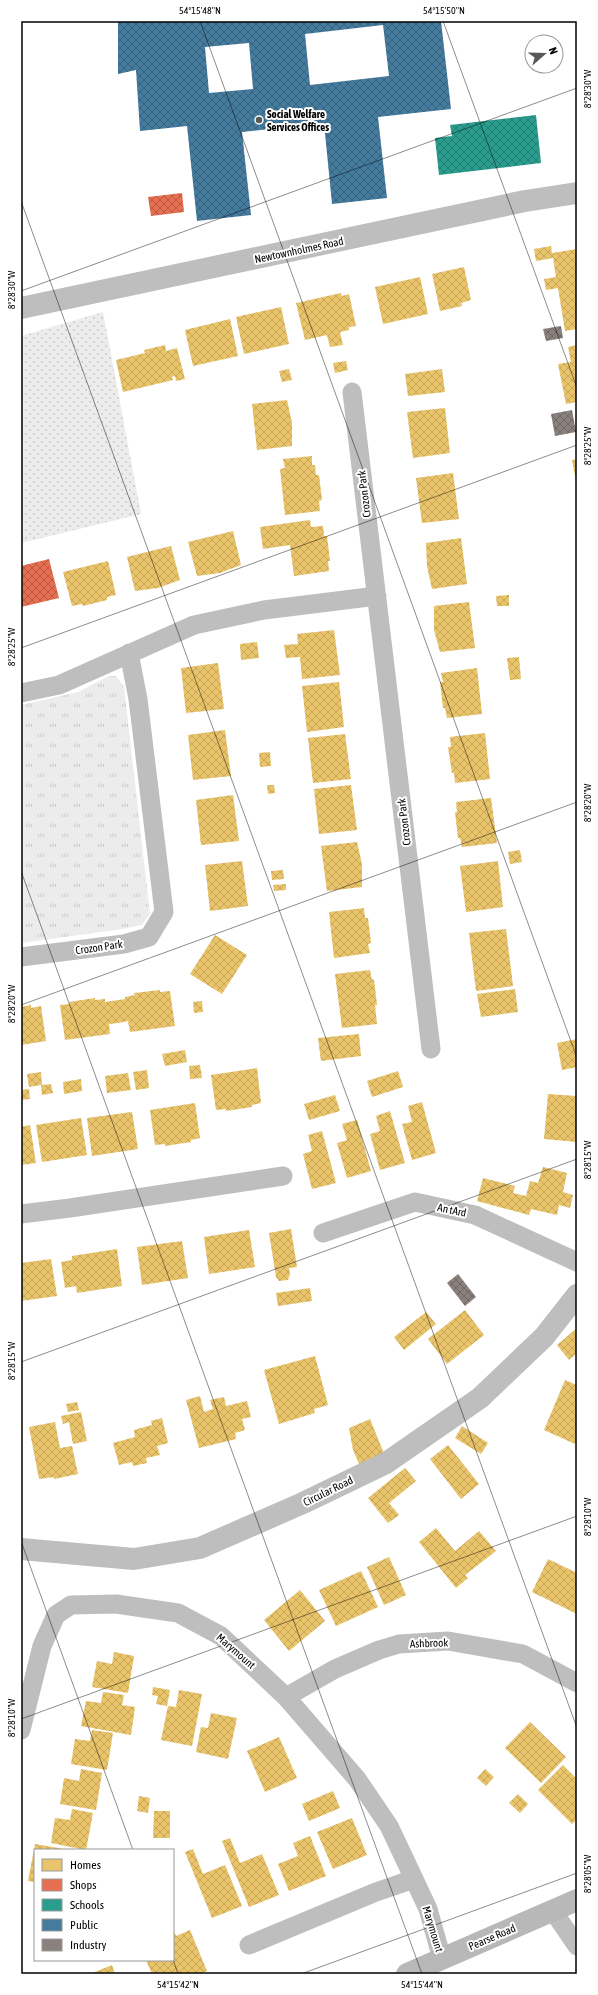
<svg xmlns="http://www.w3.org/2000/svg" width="598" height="1995" font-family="'Asap Condensed',sans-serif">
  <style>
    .grass { fill: url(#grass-dots) }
    .park { fill: url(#park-tufts) }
    .homes { fill: url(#homes-cross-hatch) }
    .shops { fill: url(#shops-cross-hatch) }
    .schools { fill: url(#schools-cross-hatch) }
    .public { fill: url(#public-cross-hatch); fill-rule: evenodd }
    .industry { fill: url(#industry-cross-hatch) }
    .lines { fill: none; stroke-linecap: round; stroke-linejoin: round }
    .minor { stroke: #bebebe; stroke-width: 19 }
    .tertiary { stroke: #bebebe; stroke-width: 22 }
    .secondary { stroke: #b8b8b8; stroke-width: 22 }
    .ticks { fill: none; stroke: #000; stroke-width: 1; stroke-opacity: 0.45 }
    .poi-dot { fill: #595959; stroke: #fff; stroke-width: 1.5 }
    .labels { text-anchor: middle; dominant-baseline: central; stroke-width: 4; stroke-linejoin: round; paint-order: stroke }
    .poi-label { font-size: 11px; font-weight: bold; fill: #000; stroke: #fff; text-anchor: start }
    .street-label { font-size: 11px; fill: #000; stroke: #fff }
    .neatline { fill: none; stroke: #000; stroke-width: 1.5 }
    .ticks-label { font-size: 10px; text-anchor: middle; fill: #000 }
  </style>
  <defs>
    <pattern id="grass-dots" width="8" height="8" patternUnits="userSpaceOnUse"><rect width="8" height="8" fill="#ececec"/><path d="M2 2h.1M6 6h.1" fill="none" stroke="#c9c9c9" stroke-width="1.8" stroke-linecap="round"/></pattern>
    <pattern id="park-tufts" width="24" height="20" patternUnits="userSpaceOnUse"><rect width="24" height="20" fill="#ececec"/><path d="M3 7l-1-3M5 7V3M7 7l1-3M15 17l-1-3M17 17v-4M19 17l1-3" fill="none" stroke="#c9c9c9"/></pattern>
    <pattern id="homes-cross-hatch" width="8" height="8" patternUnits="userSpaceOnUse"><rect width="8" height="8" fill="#e9c46a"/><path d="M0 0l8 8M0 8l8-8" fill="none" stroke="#c6a75a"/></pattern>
    <pattern id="shops-cross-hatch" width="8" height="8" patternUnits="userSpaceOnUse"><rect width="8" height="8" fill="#e76f51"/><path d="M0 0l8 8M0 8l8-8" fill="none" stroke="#b95941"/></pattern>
    <pattern id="schools-cross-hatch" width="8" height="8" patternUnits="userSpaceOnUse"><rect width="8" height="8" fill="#2a9d8f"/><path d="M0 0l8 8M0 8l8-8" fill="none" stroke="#227e72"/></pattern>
    <pattern id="public-cross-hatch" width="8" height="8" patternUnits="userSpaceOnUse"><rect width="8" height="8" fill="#457b9d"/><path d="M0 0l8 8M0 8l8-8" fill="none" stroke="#37627e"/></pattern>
    <pattern id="industry-cross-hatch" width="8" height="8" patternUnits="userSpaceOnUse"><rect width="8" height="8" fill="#8a817c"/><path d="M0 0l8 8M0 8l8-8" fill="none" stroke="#6e6763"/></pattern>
  </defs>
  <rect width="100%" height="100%" fill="#fff"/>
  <path class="grass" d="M103,312L141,514L21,543V336Z"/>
  <path class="park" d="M109,676H116L124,687L150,914L142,925L123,929L21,943V705L78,692Z"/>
  <path class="homes" d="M551,246L552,253L577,249V329L565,331L558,288L546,290L544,279L556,277L553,258L536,261L534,249Z
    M464,267L471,300L461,303L462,306L440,311L432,274Z
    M420,277L428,314L383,324L375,287Z
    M341,293L342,296L349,294L356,326L349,327V330L340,332L343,345L330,347L327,335L305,340L296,303Z
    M281,307L289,344L244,354L236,317Z
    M230,319L238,356L193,366L185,330Z
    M165,345L166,351L177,348L185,379L176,381L175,376L172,377L173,380L123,392L116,360L145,353L144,350Z
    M577,345V402L566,404L558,364L571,362L568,347Z
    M346,361L348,370L335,373L333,363Z
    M289,369L292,380L282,382L279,371Z
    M442,369L445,392L408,396L405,374Z
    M287,400L292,423V446L257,450L252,404Z
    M445,408L450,453L413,458L407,412Z
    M312,456V465H315L316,475H319L322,500L319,501L320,511L285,515L280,469L285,468L283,459Z
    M577,459V481H576L572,460Z
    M453,473L459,519L422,523L416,478Z
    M310,520L311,527L323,526L324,536H327L330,561H328L329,571L294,576L290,545L263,549L260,527Z
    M233,531L241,565L220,573L197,576L188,542Z
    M461,538L467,584L432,589L427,566L426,543Z
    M171,546L180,580L158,588L135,591L127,557Z
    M108,561L116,595L107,597V600L83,606L82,604L72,606L63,572Z
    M509,595V606H497L496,596Z
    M469,602L475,648L440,652L434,630V606Z
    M334,630L340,675L302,679L300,657L286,658L284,645L298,644L297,634Z
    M257,642L259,658L241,660L240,644Z
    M519,657L521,679L510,680L507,658Z
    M218,663L224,709L186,713L181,668Z
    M477,668L482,714L447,718L445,708H443L440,682H443L441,673Z
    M339,682L344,727L307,732L302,686Z
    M225,730L231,776L193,780L188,735Z
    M485,733L490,779L455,783L454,773H452L448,747H451L450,737Z
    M345,734L351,779L313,783L308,738Z
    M270,752L271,766L260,767L259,753Z
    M267,785H274L275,793L268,794Z
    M351,785L357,830L319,834L314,789Z
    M233,795L239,841L201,845L196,800Z
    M491,798L497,843L462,847L460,838H458L455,812H457L456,802Z
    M357,842L362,864V887L327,891L321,846Z
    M520,850L522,862L510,864L508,852Z
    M242,861L248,906L210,911L205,865Z
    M498,861L503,907L466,912L460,866Z
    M283,870L284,879L272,880L271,871Z
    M286,884V890L274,891L273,885Z
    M364,908L365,918H368L371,943L368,944L370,953L334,958L329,912Z
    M506,929L513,986L476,991L469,933Z
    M215,935L247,955L222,994L190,974Z
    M370,970L372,980L374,979L377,1005H375L377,1024L342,1028L335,974Z
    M515,989L518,1012L481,1017L477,994Z
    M160,990V992L170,991L175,1026L130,1032L128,1021L118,1023L109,1024L110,1034L65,1040L60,1005L70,1004L69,1002L95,998V1000L105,999V1002L125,999V997L135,995L134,993Z
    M202,1001L203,1012L194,1013L193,1002Z
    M31,1005V1008L41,1006L46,1041L21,1045V1007Z
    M359,1034L361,1056L321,1061L318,1038Z
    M577,1039V1067L562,1070L557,1043Z
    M185,1050L187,1062L165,1066L162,1054Z
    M200,1065L202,1078L190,1079L189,1066Z
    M257,1068L261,1103L252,1105V1107L226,1111V1109L216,1110L211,1075Z
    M147,1070L149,1088L136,1090L133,1072Z
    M398,1071L403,1087L372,1097L367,1081Z
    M41,1072L42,1085L51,1084L53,1093L42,1095L41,1085L29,1087L27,1074Z
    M128,1073L131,1090L107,1093L105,1076Z
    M81,1079L82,1091L64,1094L63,1082Z
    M29,1089L30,1099L21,1100V1090Z
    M548,1094L577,1096V1142L544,1139Z
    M335,1095L340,1111L309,1120L304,1104Z
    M422,1102L436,1153L412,1160L402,1124L412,1122L408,1106Z
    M195,1103L200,1138L191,1140V1142L165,1146V1144L155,1145L150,1110Z
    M390,1111L405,1163L380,1170L370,1134L380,1131L376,1116Z
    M132,1112L138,1149L92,1156L87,1118Z
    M81,1118L87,1155L42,1162L36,1125Z
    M357,1120L371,1171L347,1178L337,1143L347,1140L342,1124Z
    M30,1125L36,1163L21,1165V1127Z
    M322,1131L336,1183L312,1189L303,1154L312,1151L308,1135Z
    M543,1167L567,1173L563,1192L573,1195L570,1208L559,1205L557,1215L531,1209L529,1215L477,1201L483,1178L515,1186L513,1193L526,1196L530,1181L538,1183Z
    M291,1229L297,1267L289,1268L290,1274L288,1280L279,1281L276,1277L269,1233Z
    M249,1230L255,1267L209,1274L204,1237Z
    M182,1241L188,1278L142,1285L137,1247Z
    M117,1249L122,1286L77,1293L76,1286L65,1288L61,1262L72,1260V1256Z
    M51,1259L57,1296L21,1301V1263Z
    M310,1288L312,1301L278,1306L276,1293Z
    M465,1310L484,1335L447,1364L428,1339Z
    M426,1312L436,1324L404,1350L394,1337Z
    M577,1328V1353L569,1360L557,1345Z
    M315,1356L328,1405L314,1409L315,1413L279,1424L264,1370Z
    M565,1380L577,1385V1440L575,1444L544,1430Z
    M200,1396L204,1412L213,1409L210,1400L224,1397L226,1406L247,1401L251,1417L242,1419L245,1430L235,1433L236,1439L199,1448L186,1400Z
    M77,1402L79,1410L68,1412L66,1404Z
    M81,1412L87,1441L73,1444L69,1422L63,1424L61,1416Z
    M162,1418L168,1443L157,1446L160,1455L146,1458L147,1463L133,1466L132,1462L119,1465L113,1443L135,1437L134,1430L152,1425L151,1421Z
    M370,1419L385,1456L360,1466L353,1450L349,1428Z
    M55,1422L60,1448L72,1446L78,1474L54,1479V1477L39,1479L29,1427Z
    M462,1426L488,1443L481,1454L455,1438Z
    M448,1445L479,1484L461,1499L430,1459Z
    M405,1468L416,1481L389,1503L399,1515L388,1523L368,1498Z
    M436,1528L455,1551L479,1531L496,1551L465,1575L468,1578L456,1588L419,1542Z
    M389,1557L406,1595L384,1605L367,1567Z
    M548,1559L577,1573V1614L532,1592Z
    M361,1571L378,1607L336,1626L319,1590Z
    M300,1590L325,1621L289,1651L264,1620Z
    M114,1652L134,1656L128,1693L92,1687L97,1661L112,1664Z
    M153,1687L170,1690L167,1706L156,1704L158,1696L152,1695Z
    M179,1690L202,1694L192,1746L161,1740L168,1706L176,1707Z
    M103,1692L124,1695L122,1705L135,1707L131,1735L81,1726L86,1701L101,1703Z
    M211,1713L237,1718L228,1759L196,1752L201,1727L208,1728Z
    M530,1722L566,1757L541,1783L505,1748Z
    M92,1730L113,1733L107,1770L71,1764L75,1739L90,1741Z
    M279,1737L297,1778L265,1792L247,1751Z
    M563,1765L577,1779V1819L572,1824L538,1790Z
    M81,1769L102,1773L96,1810L60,1804L64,1778L79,1781Z
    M485,1769L494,1777L486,1786L477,1778Z
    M333,1791L340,1808L309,1821L302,1804Z
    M518,1794L528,1804L520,1813L509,1803Z
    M139,1796L150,1798L148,1813L137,1811Z
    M72,1809L93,1813L86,1850L51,1843L55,1818L70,1820Z
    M154,1811H170V1838H153Z
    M352,1818L367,1855L333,1869L317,1832Z
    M310,1836L326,1876L289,1891L278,1864L298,1856L293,1843Z
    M230,1838L240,1863L262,1854L279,1895L249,1907L222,1841Z
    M35,1844L64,1849L35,1850V1882L28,1881Z
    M193,1849L203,1874L225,1865L242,1906L212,1918L185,1852Z
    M173,1929L176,1936L190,1930L207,1971L199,1974H152L146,1960H173Z
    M112,1965L115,1974H90Z"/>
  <path class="shops" d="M182,193L184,212L151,216L148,197Z
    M49,559L59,598L21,607V566Z"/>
  <path class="schools" d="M536,115L541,163L439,175L435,138L452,136L450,125Z"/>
  <path class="public" d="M118,21H441L451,109L378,117L387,198L332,204L324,123L242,132L251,215L197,221L187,126L140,131L136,70L118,74ZM383,25L389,76L310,85L305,34ZM249,43L253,89L209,93L205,47Z"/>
  <path class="industry" d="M561,326L563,338L546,341L543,329Z
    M572,410L576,432L555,436L551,414Z
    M458,1274L476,1297L465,1306L447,1283Z"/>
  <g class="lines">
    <path class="minor" d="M352,392L431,1049
      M21,693L59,685L194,625L264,610L377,596
      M21,957L124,944L149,937L164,912L138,699L129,653
      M21,1214L70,1208L283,1176
      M323,1233L415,1202L475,1215L577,1262
      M286,1697L335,1669L379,1650L399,1644L448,1641L523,1654L577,1683
      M21,1730L42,1646L56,1615L71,1605L116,1604L178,1613L221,1636L286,1697L357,1779L389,1826L414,1879L376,1892L249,1945
      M414,1879L428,1909L442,1959
      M553,1911L577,1946"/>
    <path class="tertiary" d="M21,308L525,201L577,193
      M21,1549L134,1559L200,1548L303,1503L386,1463L480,1398L544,1337L577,1295"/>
    <path class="secondary" d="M407,1974L577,1900"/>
  </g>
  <path class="ticks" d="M200,21L577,1058M443,21L577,388M21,201L577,1728M21,291L577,88M21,648L577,445M21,871L422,1974M21,1005L577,802M21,1362L577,1159M21,1541L133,1850M21,1719L577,1516M173,1959L178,1974M301,1974L577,1873"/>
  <circle class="poi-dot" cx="259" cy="120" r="4"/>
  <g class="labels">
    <g class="poi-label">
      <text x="267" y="114">Social Welfare<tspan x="267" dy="13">Services Offices</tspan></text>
    </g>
    <g class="street-label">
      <text transform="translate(299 250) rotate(-12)">Newtownholmes Road</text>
      <text transform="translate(364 494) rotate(-97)">Crozon Park</text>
      <text transform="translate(404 822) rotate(-97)">Crozon Park</text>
      <text transform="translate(99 947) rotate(-8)">Crozon Park</text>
      <text transform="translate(452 1210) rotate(12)">An tArd</text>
      <text transform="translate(328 1491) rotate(-26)">Circular Road</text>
      <text transform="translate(429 1643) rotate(-2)">Ashbrook</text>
      <text transform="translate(236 1651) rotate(41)">Marymount</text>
      <text transform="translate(433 1929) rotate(73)">Marymount</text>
      <text transform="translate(492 1937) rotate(-23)">Pearse Road</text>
    </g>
  </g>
  <rect width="598" height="1995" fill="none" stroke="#ffffff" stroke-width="44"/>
  <rect x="34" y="1849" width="140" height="112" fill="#ffffff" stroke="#999999"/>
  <rect x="42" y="1859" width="20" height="12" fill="#e9c46a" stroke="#999999"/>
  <text x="70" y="1869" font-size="12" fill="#000000">Homes</text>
  <rect x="42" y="1879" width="20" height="12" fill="#e76f51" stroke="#999999"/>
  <text x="70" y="1889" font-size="12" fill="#000000">Shops</text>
  <rect x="42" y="1899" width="20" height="12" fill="#2a9d8f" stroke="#999999"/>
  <text x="70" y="1909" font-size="12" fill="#000000">Schools</text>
  <rect x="42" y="1919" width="20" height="12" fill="#457b9d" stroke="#999999"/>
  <text x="70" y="1929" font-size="12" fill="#000000">Public</text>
  <rect x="42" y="1939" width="20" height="12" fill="#8a817c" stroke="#999999"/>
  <text x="70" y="1949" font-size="12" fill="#000000">Industry</text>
  <g transform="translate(544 54) rotate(70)"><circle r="19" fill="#ffffff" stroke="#999999"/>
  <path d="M0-3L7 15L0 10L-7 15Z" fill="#595959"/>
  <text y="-6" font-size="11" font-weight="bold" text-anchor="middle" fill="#000000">N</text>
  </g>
  <rect x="22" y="22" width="554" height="1951" class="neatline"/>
  <g class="ticks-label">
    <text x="200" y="14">54°15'48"N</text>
    <text x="444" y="14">54°15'50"N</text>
    <text transform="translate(587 89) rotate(-90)" y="4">8°28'30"W</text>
    <text transform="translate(11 290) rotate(-90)" y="4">8°28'30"W</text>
    <text transform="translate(587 446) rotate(-90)" y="4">8°28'25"W</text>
    <text transform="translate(11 647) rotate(-90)" y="4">8°28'25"W</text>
    <text transform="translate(587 803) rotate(-90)" y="4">8°28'20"W</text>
    <text transform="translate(11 1004) rotate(-90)" y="4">8°28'20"W</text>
    <text transform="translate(587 1160) rotate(-90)" y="4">8°28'15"W</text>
    <text transform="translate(11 1361) rotate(-90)" y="4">8°28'15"W</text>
    <text transform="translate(587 1517) rotate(-90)" y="4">8°28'10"W</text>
    <text transform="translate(11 1718) rotate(-90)" y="4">8°28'10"W</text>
    <text transform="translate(587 1874) rotate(-90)" y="4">8°28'05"W</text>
    <text x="178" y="1988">54°15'42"N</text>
    <text x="422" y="1988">54°15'44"N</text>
  </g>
</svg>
